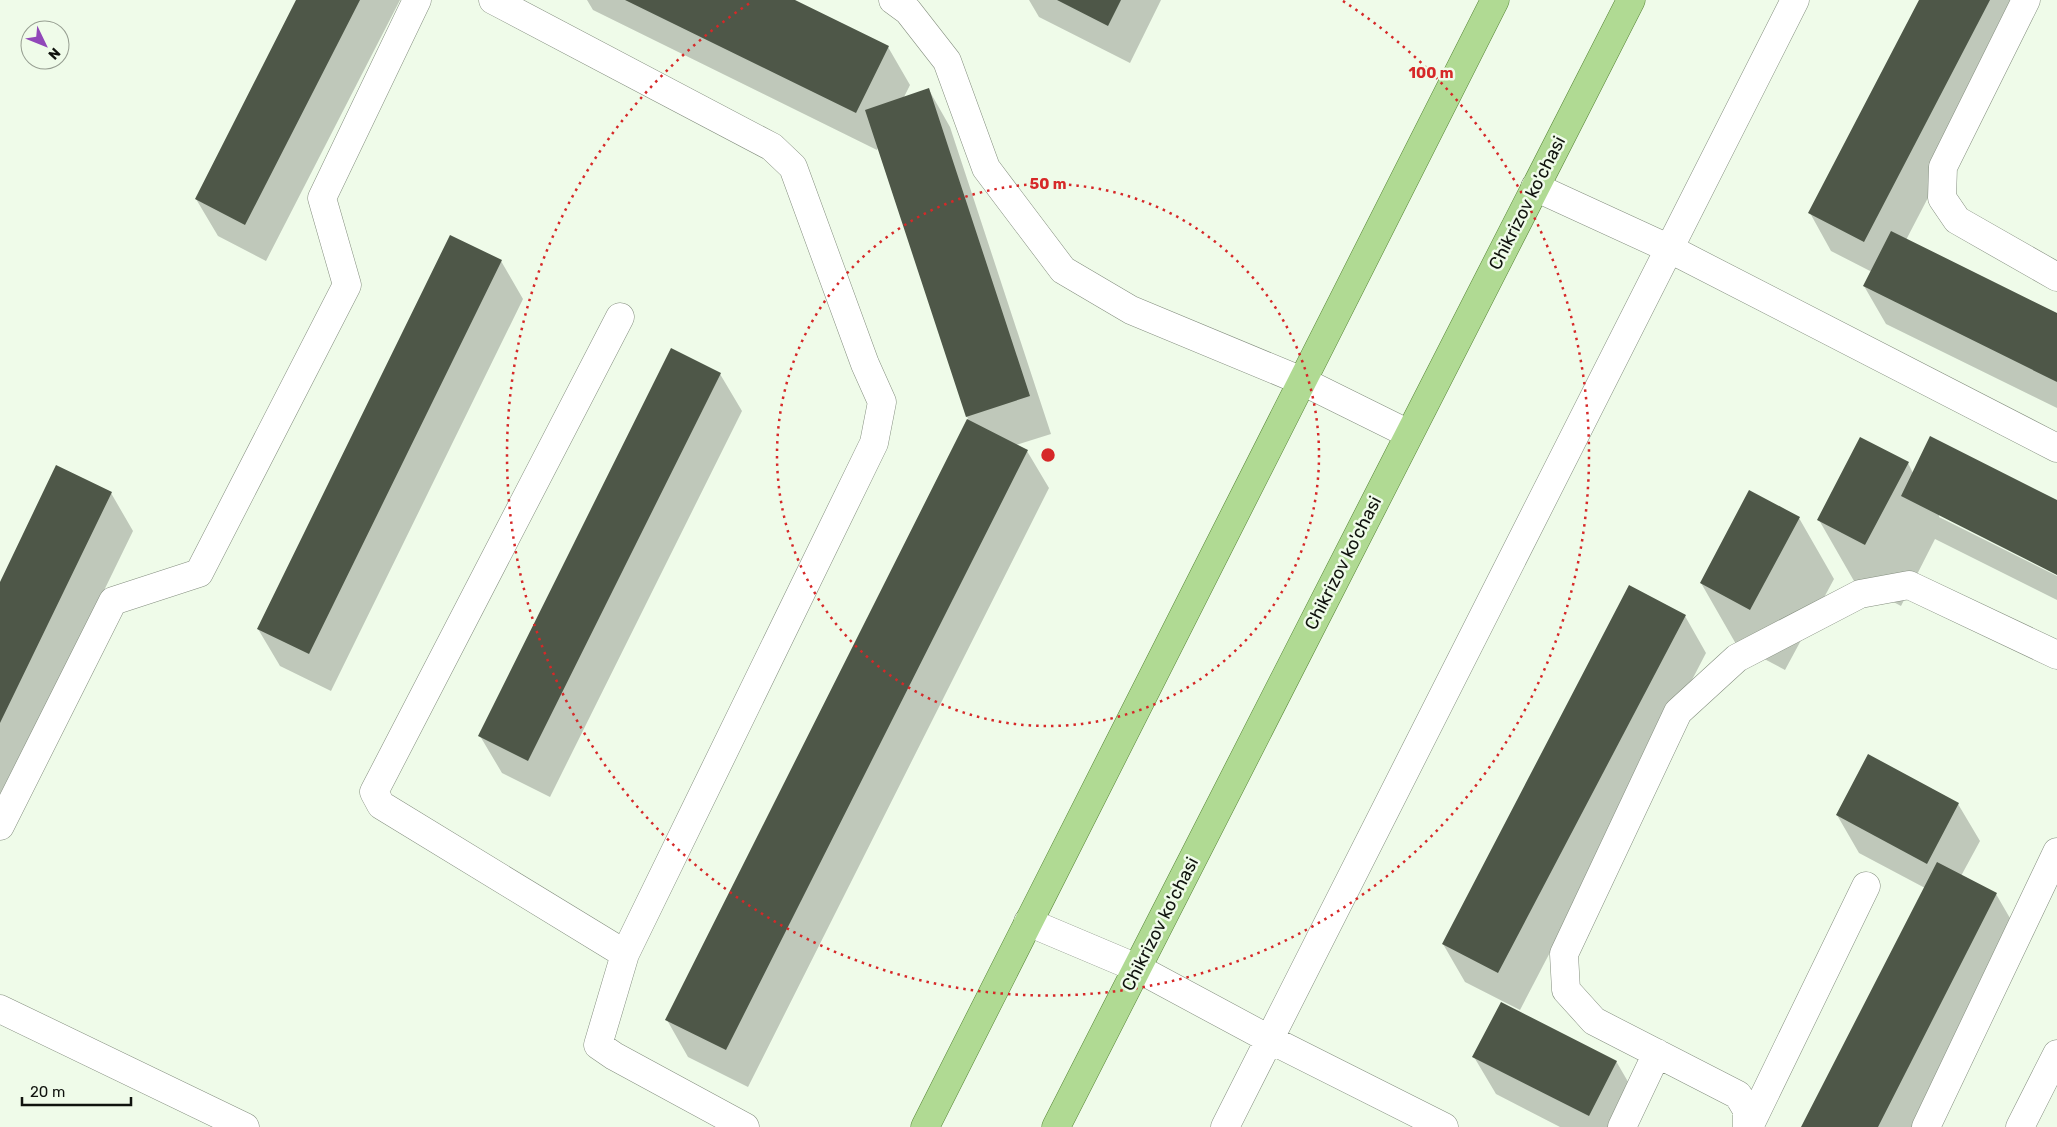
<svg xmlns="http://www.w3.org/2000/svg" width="2057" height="1127" font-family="Rubik,sans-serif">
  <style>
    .shadow { fill: #0003 }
    .building { fill: #4e5748 }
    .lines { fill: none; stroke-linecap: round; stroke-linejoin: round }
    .minor-casing { stroke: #848e7f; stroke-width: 29 }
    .major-casing { stroke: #568436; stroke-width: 29 }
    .minor { stroke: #fff; stroke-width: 28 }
    .major { stroke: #b0da93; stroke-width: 28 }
    .ring { fill: none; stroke: #d62828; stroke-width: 2.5; stroke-dasharray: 2.5 5 }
    .labels { text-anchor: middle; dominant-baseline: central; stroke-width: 5; stroke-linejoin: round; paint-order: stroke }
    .street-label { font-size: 18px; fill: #10130e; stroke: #effbe9 }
    .centre { fill: #d62828; stroke: #effbe9; stroke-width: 2.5 }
    .ring-label { font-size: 15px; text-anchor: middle; font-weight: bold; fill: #d62828; stroke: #effbe9; stroke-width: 5; stroke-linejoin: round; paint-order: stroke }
  </style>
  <rect width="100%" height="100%" fill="#effbe9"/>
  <path class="shadow" d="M298,0H400L266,261L218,236L196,199Z
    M587,0H793L888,47L910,85L903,99L929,90L950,127L1051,434L1016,445L1027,451L1049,488L748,1087L688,1057L667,1020L968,419L878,148L877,150L593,10Z
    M1029,0H1161L1130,63L1039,17Z
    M1920,0H2031L1906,240L2057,314V408L1886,324L1864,286L1872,272L1831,251L1810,213Z
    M450,237L501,261L523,299L331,691L280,666L258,629Z
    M720,374L742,411L550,797L502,773L480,736Z
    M1908,463L1913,473L2057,501V573L1939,514V517L2057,576V600L1935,539L1901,606L1854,581L1819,520Z
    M111,493L133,531L2,800L0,799V585Z
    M1799,518L1834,579L1785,670L1736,644L1701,583Z
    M1685,616L1706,653L1520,1010L1465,982L1443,944Z
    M1958,804L1980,841L1961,876L1996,894L2018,932L1918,1127H1802L1925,888L1859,853L1837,815Z
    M1474,1057L1616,1061L1638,1099L1623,1127H1560L1496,1094Z"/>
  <path class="building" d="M296,0H360L245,225L195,199Z
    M625,0H795L889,46L856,113Z
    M1057,0H1121L1108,26Z
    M1919,0H1990L1864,242L1808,213Z
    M929,88L1030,396L966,417L865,110Z
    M1891,231L2057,313V382L1863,286Z
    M450,235L502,260L309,654L257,629Z
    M671,348L721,373L528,761L478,736Z
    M967,419L1028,450L726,1050L665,1020Z
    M1930,436L2057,500V575L1901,496Z
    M1860,437L1909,462L1865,545L1817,520Z
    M56,465L112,492L0,723V582Z
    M1749,490L1800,517L1750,610L1700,583Z
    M1629,585L1686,615L1498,973L1442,944Z
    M1868,754L1959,803L1927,864L1836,815Z
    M1937,862L1997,893L1878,1127H1801Z
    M1501,1002L1617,1061L1589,1116L1472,1057Z"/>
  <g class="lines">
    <defs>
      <path id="minor" d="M493,0L772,147L793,167L865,364L882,402L874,443L625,954
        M893,0L908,11L947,61L986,168L1063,270L1131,310L1302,381L1409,434
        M2026,0L1943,167L1942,198L1957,220L2057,277
        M1535,187L1670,249L2057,448
        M620,317L374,792L381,805L625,954L598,1045L614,1056L745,1127
        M0,826L113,601L199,573L347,285L322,198L417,0
        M1028,922L1137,968L1269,1039L1444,1127
        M0,1009L245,1127
        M1225,1127L1795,0
        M1622,1127L1657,1053
        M1747,1127V1110L1738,1095L1594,1021L1566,990L1564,954L1678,712L1737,658L1860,594L1909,585L2057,655
        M1749,1127L1866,886
        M1926,1127L2057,852
        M2020,1127L2057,1054"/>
      <path id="major" d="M925,1127L1495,0
        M1056,1127L1631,0"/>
    </defs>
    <use href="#minor" class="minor-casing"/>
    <use href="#major" class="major-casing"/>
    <use href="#minor" class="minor"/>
    <use href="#major" class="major"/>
  </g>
  <g class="ring">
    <circle cx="1048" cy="455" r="271"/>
    <path d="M1343 1A541 541 0 1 1 753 1"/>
  </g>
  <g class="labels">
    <g class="street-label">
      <text transform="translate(1527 203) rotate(-63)">Chikrizov ko'chasi</text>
      <text transform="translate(1343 563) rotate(-63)">Chikrizov ko'chasi</text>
      <text transform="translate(1160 924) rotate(-63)">Chikrizov ko'chasi</text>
    </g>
  </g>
  <circle cx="1048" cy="455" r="8" class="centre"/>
  <g class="ring-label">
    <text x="1431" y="78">100 m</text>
    <text x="1048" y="189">50 m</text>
  </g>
  <g transform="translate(45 45) rotate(133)"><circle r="24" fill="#effbe9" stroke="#969e91"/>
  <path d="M0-4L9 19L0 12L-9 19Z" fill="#9147b9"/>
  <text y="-8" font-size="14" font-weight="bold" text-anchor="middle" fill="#10130e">N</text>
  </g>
  <path d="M22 1097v8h109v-8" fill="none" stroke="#10130e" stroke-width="2.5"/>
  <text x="30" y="1097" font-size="15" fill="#10130e" stroke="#effbe9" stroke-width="4" paint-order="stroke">20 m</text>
</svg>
